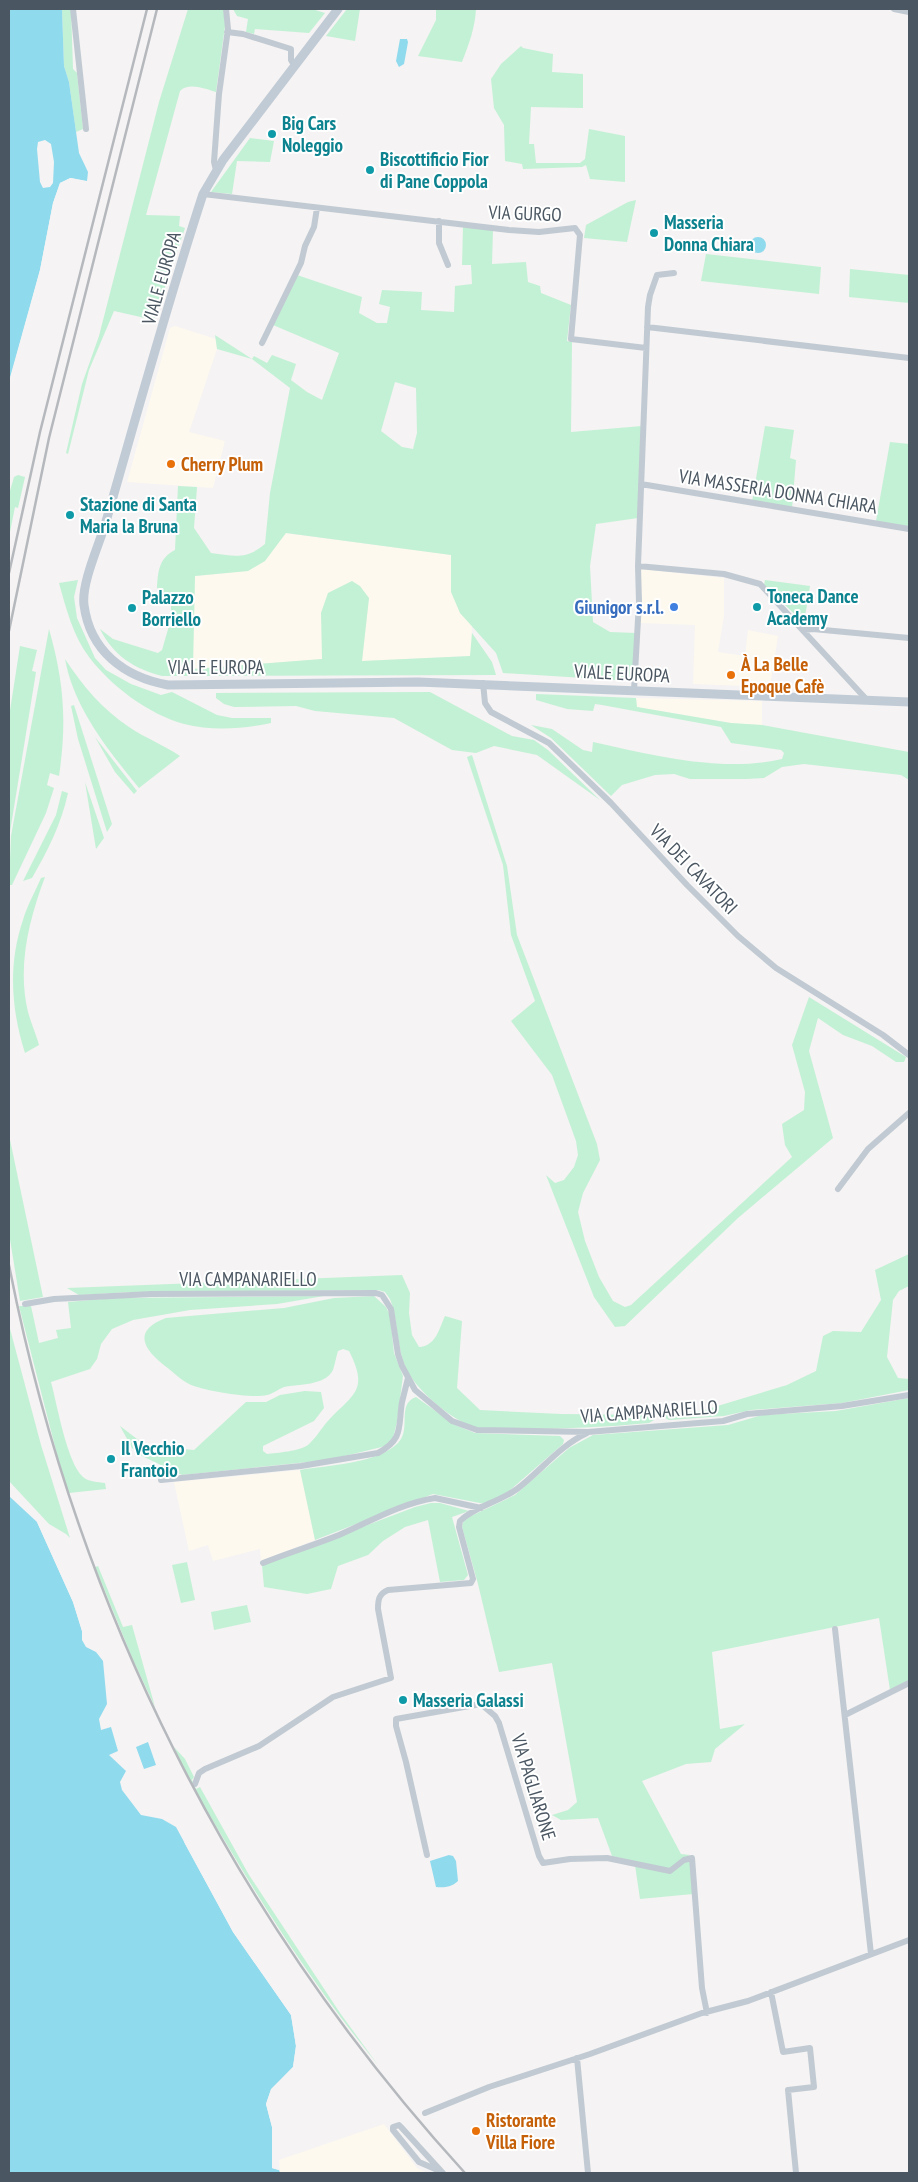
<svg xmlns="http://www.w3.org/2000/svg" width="918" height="2182" font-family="'PT Sans Narrow',sans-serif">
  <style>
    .commercial { fill: #fdf9ef }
    .green { fill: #c3f1d5; fill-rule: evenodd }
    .water { fill: #90daee }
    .pier { fill: #f5f3f3 }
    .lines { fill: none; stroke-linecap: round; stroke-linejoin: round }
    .street { stroke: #c1cad2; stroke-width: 6 }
    .secondary { stroke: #c1cbd6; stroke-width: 9 }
    .rail { stroke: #b5b8bd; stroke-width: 2.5 }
    .culture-dot { fill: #0f9aa8; stroke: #fff; stroke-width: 2 }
    .food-dot { fill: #e8710a; stroke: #fff; stroke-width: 2 }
    .shop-dot { fill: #3f7fe0; stroke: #fff; stroke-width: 2 }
    .labels { text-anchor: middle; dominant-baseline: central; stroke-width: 4; stroke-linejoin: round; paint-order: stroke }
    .culture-label { font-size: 19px; font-weight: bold; fill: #0d838f; stroke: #fff; text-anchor: start }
    .street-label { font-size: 19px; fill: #4a5661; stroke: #fff }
    .food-label { font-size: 19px; font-weight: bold; fill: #c56008; stroke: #fff; text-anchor: start }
    .shop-label { font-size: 19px; font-weight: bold; fill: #366cbe; stroke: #fff; text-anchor: end }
  </style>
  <rect width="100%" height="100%" fill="#f5f3f3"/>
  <path class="commercial" d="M175,326L216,339L217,349L189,432L225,441L213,488L127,482L170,328Z
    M285,533L452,555L460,613L472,625L471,656L362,661L369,598L352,581L328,593L321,613L323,659L192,669L195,576L248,571Z
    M641,569L724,578V616L718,652L745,656L748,630L778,636L770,687L693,684L695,625L640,623Z
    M636,698L762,701V725L731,723L637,707Z
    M300,1470L315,1540L261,1561L260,1549L213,1561L208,1545L189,1551L174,1482Z
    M384,2124L417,2168L427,2173H280L279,2160Z"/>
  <path class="green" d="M62,9H71L73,69L77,73L83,129L76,132L69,82L64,66Z
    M188,9H224L225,26L216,92C205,89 189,82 180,91L146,215L180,216L179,226L185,228L154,320L114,311L89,370L68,454L66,453L82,384L99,336L159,102Z
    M233,9H312L325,13L309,33L255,29L254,34L246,32L248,19L237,16Z
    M347,9H360L355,41L326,36Z
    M436,9H476C475,28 469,44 462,62L418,56L436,20Z
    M521,46L523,48L553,54L552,72L583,74V108L531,107L529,144H534L536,163H580L585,159L589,129L625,136V182L590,179L586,165L582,167L523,169L522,164L505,161L504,125L494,108L491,79L501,64Z
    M250,138L274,141L270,162L237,161L232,194L211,192Z
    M636,200L627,242L584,238L586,225L628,202Z
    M463,227L493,230L492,264L526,262L528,282L540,286L541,293L571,305L567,341L572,342L571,432L642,426L638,518L596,524L590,566L593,622L610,632L636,633L632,681L503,673L496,653L460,613L451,592V555L286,533L265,561L248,571L195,576L193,669L322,659L321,613L328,593L352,581L360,586L369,598L362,661L470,656L472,633L492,662L496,675L162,676C134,669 113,655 100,629L113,639L158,653L162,650L171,619V600L157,588C158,571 159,558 175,550L178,486L197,487L194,528L211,553C234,556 246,560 265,544L270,493L290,388L252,359L217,349L215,335L252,359L254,356L267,363L272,355L296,364L291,380L307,392L322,400L339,353L273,325L297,275L362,297L359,313L377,323H387L390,307L379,304L382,290L422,292L421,310L454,312L455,286L472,284L471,265H462ZM395,382L416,388L417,433L413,449L402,447L381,431Z
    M706,254L821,267L819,294L701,281Z
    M850,269L909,275V303L849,297Z
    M765,426L794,430L790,458L796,460L792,508L752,502Z
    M890,442L909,444V527L876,521Z
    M18,475L25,477L18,508L15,507L9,537V494L14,477Z
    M78,580L74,597L77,618L95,658L106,670L131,684L161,695L172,692L217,715L232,718H271V723C243,729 212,731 184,724C148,714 111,686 89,657C73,636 66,608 59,583Z
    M765,580L810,586L804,623L764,585Z
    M49,629C64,682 67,721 59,776L50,773L47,785L54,788L46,813L12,885H9L11,836Z
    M20,646L37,650L32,671L36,672L9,838V717Z
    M65,659C83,686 102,709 129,727C145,738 164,745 180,756L139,788C108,750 74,708 65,659Z
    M430,692L512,736L534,740L548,750L600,800L537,755L494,746L476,753L452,750L394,718L315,711L296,706L234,707L224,704L216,698V693Z
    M536,694L636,698L637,707L731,723L762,725L909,752V780L901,775L804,764L782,767L764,778L746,779H690L674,774L655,775L622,785L611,796L551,738L531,725L552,729L583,750L592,752L593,742C652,755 722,773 782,759L784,753L781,750L731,743L721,727L602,705L595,704L593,711L567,709L536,700Z
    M74,705L112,824L107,832L78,739L71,706Z
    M95,737L137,791L134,794L115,772Z
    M472,755L507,866L517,935L597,1144L600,1160L583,1193L578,1212L585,1241L599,1277L613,1301L625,1307L631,1305L792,1157L785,1145L782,1124L804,1110L805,1092L792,1045L809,997L906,1057L904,1062H896L872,1046L843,1035L818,1018L809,1051L833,1138L738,1218L625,1326L615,1327L594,1297L546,1175L555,1183L564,1180L574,1167L578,1155L576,1141L552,1075L511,1021L535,1001L511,935L503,865L467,757Z
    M85,782L104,838L96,849Z
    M62,791L68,793C61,825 48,850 32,878L23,881L56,815Z
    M45,877C29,920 17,966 28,1012C31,1023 36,1034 39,1045L25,1053C11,1009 8,964 23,920C27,906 35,892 41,878Z
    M9,1135L43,1297L20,1301L9,1233Z
    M909,1254V1286L899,1291L893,1300L887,1357L898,1378L909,1379V1390L842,1403L751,1410L724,1416L669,1420L665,1418V1415L701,1411L787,1385L816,1371L823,1336L833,1331L861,1332L881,1300L875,1270Z
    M402,1275L410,1293L409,1313L412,1335L419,1347C436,1346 439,1329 445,1316L462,1321L457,1388L480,1410L561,1414L654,1415V1420L649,1423C606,1427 563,1429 520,1429C505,1429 486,1431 471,1426C450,1418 419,1392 408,1372C396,1349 399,1322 390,1299L385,1292L378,1290L132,1292L79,1295L67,1288Z
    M324,1296L277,1304L190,1310L133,1320L112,1329L101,1344L97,1359L90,1369L51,1382C57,1404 67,1463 83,1477C89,1482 98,1482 105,1483L106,1489L69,1493L59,1462L19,1306H31L39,1343L58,1338L56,1330L71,1328L68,1302L114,1298Z
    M374,1296L386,1307L390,1315L394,1353L403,1376L397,1422L393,1438L386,1446L328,1460L182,1475L140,1455L132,1448L120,1426L145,1445L194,1450L246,1402H266L280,1395L305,1391L321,1392L324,1408L314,1421L263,1446V1451L267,1454C277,1453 300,1451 308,1445C315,1439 321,1429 327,1422C352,1394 370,1392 349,1351L343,1349L338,1351C336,1357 335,1364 333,1370C325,1386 298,1384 284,1387C278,1389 273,1394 267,1395C252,1399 208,1391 194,1386C185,1383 176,1375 169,1369C146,1352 129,1332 166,1318L284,1308L334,1298Z
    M9,1325L41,1445L70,1538L66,1534L49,1524L9,1481Z
    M416,1397L455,1425L475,1433L560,1436L564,1440L563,1444L509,1491L485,1504L433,1494L315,1540L300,1470C328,1465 377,1464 398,1443C412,1429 396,1404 416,1397Z
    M909,1398V1680L890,1690L879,1618L712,1652L720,1729L745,1724L715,1749L711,1762L686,1764L642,1781L681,1854L690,1855C683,1858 677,1866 670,1868C665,1870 621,1858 612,1856L598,1818L561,1820L552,1815L568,1810L577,1802L552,1663L499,1672L478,1584L462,1527L463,1522L469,1517L515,1495L569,1448L593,1435L728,1425L762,1415L836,1411Z
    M431,1503H440L469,1511L452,1517L468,1575L464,1580L440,1582L428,1520L405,1527L383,1541L368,1555L338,1566L331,1589L307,1594L264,1587L262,1565L415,1507Z
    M187,1562L195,1600L181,1603L172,1565Z
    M98,1566L123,1627L132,1625L155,1707L133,1660L95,1567Z
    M247,1605L251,1622L214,1630L211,1612Z
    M174,1747L185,1759L194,1777L192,1780L196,1789L200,1787L249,1875L340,2013L378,2065C322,1996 274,1924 229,1848C210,1815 187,1782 174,1747Z
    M691,1860L693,1894L640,1899L635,1865L670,1873L684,1862Z"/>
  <path class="water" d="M9,9H62L64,66L69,82L79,153L88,172L87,181L71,178L60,183L53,203L40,270L9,381Z
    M400,39H407L408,42L404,64L399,67L396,61Z
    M750 245a8 8 0 1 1 16 0a8 8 0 1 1-16 0Z
    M9,1496L37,1522L73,1602L82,1631V1640L86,1647L96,1652L103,1661L107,1704L99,1719L101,1730L111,1727L118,1751L109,1755L126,1771L120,1782L122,1790L141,1815L162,1819L176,1827L233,1932L291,2015L296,2046L293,2067L271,2089L266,2104L272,2127V2168L279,2170L280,2173H9Z
    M148,1742L156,1765L144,1769L136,1747Z
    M449,1855L453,1856L456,1861L458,1881C452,1887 444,1888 436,1887L430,1861Z"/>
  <path class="pier" d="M45,140L51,144L54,162L53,183L50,187L43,188L40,182L37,149L38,142Z
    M70,178L90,182L87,184L71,181L62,185L55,204L43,271L11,381L9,383L40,270L53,203L60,183Z
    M37,1522L40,1523L75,1601L84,1630L82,1631L73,1602Z
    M184,1842L188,1843L235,1931L294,2015L298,2046L295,2068L273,2091L268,2104L275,2126V2166L279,2167V2170L272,2168V2127L266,2104L271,2090L293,2067L296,2046L291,2015L233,1932Z"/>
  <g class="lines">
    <path class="street" d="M73,9L86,129
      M894,9L909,12
      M227,32L243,34L291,49V60L294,65
      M216,170L214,162L219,94L228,29L226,9
      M203,194L509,230L539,232L575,228L580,235L571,339L646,348
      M439,221V243L448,265
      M647,327L909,358
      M262,343L301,263L305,246L314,227L317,208
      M641,484L909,529
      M638,566L724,574L760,584L867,700
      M805,630L813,629L909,638
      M483,683L485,703L491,712L549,743L611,803L687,885L738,936L776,968L883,1035L909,1055
      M634,690L639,602L638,566L648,307L650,295L657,275L674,273
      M838,1189L868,1149L909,1113
      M25,1304L54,1299L151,1294L376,1293L382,1295L391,1309L398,1354L402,1366L415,1390L452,1421L477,1430L588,1432L723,1421L747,1414L842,1406L909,1395
      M161,1480L301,1466L378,1453C404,1439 398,1427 402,1402C404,1394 406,1386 408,1378
      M263,1563C288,1553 314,1545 339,1535C369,1522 402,1503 435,1498L481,1508
      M835,1629L871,1954
      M845,1715L909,1683
      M195,1784L199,1773L205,1769L259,1746L333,1697L391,1678L378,1609C378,1599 379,1594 388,1590L471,1583L473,1579L459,1527L460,1521C474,1507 499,1502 517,1489C541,1471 559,1446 587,1433
      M427,1855L406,1762L396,1726V1719L481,1704L495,1716L499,1723L539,1856L543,1863L570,1859L607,1858L670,1871L684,1860L692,1858L702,1988L707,2013
      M771,1992L783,2052L810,2048L814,2087L788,2090L796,2173
      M577,2058L588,2173
      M425,2113L489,2087L590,2054L702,2013L748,2001L909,1940
      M442,2172L419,2162L393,2130V2127L399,2125L401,2127L442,2172L443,2173"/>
    <path class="secondary" d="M338,9L223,160L203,194C168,301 138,410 107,518C101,541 81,582 84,605C90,651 124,677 168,685L418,682L909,702"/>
    <path class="rail" d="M9,573L40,432L147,9
      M9,631L49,438L157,9
      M9,1265C75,1604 232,1918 465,2173"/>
  </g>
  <g class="culture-dot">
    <circle cx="272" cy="134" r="5"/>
    <circle cx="370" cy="170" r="5"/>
    <circle cx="654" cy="233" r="5"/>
    <circle cx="70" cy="515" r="5"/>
    <circle cx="757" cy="607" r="5"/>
    <circle cx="132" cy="608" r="5"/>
    <circle cx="111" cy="1459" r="5"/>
    <circle cx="403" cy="1700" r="5"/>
  </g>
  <g class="food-dot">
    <circle cx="171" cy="464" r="5"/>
    <circle cx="731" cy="675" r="5"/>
    <circle cx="476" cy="2131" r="5"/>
  </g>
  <circle class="shop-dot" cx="674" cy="607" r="5"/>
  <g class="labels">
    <g class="culture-label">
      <text x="282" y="123">Big Cars<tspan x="282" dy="22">Noleggio</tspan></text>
      <text x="380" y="159">Biscottificio Fior<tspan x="380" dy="22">di Pane Coppola</tspan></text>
      <text x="664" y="222">Masseria<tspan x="664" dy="22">Donna Chiara</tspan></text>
      <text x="80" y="504">Stazione di Santa<tspan x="80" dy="22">Maria la Bruna</tspan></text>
      <text x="767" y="596">Toneca Dance<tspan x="767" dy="22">Academy</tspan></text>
      <text x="142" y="597">Palazzo<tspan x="142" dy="22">Borriello</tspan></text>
      <text x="121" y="1448">Il Vecchio<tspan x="121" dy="22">Frantoio</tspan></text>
      <text x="413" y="1700">Masseria Galassi</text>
    </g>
    <g class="street-label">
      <text transform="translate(525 213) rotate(2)">VIA GURGO</text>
      <text transform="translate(161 278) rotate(-74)">VIALE EUROPA</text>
      <text transform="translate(778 491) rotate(9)">VIA MASSERIA DONNA CHIARA</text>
      <text x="216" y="667">VIALE EUROPA</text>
      <text transform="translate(622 673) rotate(3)">VIALE EUROPA</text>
      <text transform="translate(694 869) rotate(46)">VIA DEI CAVATORI</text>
      <text x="248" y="1279">VIA CAMPANARIELLO</text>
      <text transform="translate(649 1411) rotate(-4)">VIA CAMPANARIELLO</text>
      <text transform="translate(534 1787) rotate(73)">VIA PAGLIARONE</text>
    </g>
    <g class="food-label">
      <text x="181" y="464">Cherry Plum</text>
      <text x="741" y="664">À La Belle<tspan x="741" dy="22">Epoque Cafè</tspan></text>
      <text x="486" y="2120">Ristorante<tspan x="486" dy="22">Villa Fiore</tspan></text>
    </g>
    <g class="shop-label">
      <text x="664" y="607">Giunigor s.r.l.</text>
    </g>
  </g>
  <rect width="918" height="2182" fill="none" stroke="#4a5661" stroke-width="20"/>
</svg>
